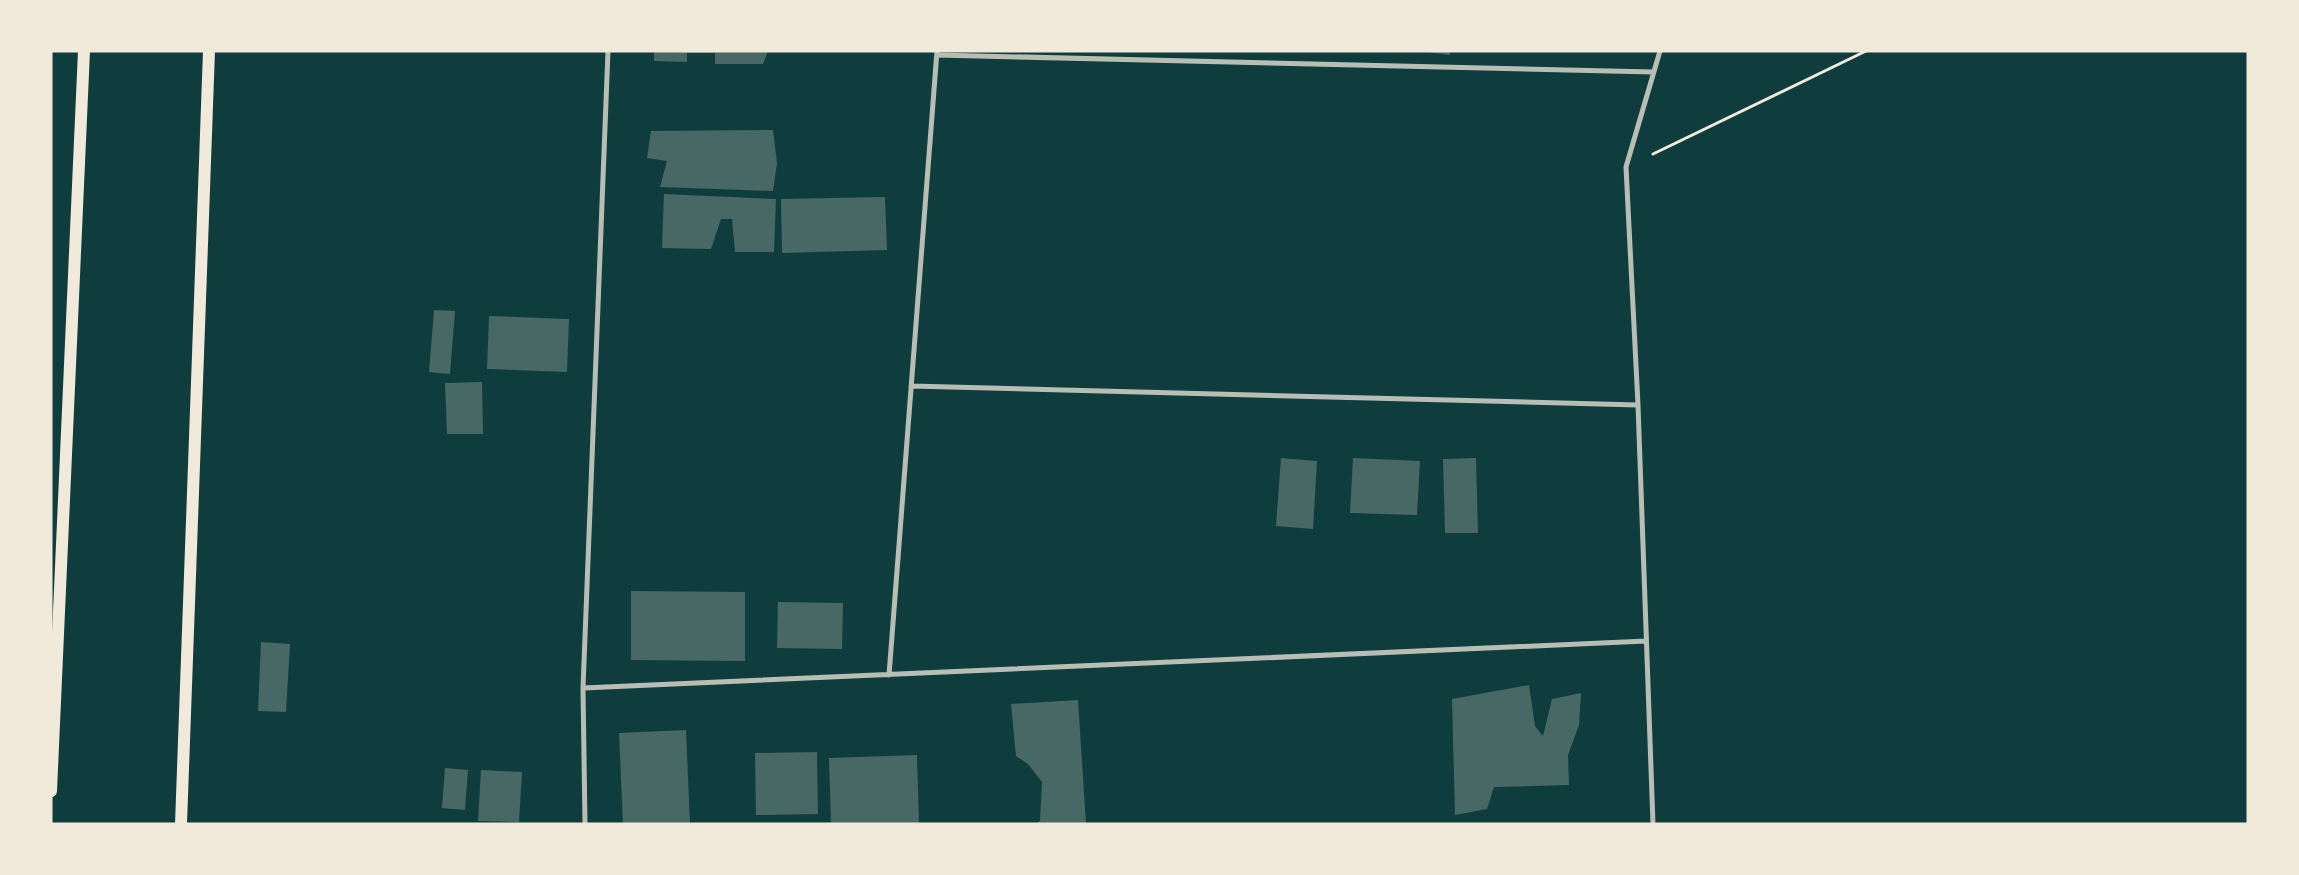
<svg xmlns="http://www.w3.org/2000/svg" width="2299" height="875" font-family="Montserrat,sans-serif">
  <style>
    .building { fill: #486865 }
    .lines { fill: none; stroke-linecap: round; stroke-linejoin: round }
    .path { stroke: #f1e9da; stroke-width: 3 }
    .minor { stroke: #b8beb3; stroke-width: 5 }
    .primary { stroke: #f1e9da; stroke-width: 12 }
  </style>
  <rect width="100%" height="100%" fill="#0f3d3e"/>
  <path class="building" d="M654,51H768L763,64H715V53H687V62L654,61Z
    M1420,51H1450V55Z
    M773,130L777,163L773,191L660,187L667,161L647,158L651,131Z
    M664,194L776,199L774,252H735L732,219H721L711,249L662,248Z
    M885,197L887,250L782,253L781,199Z
    M434,310L455,311L450,374L429,372Z
    M489,316L569,319L567,372L487,369Z
    M482,382L483,434H447L445,383Z
    M1281,458L1317,461L1313,529L1276,526Z
    M1353,458L1420,461L1417,515L1350,513Z
    M1476,458L1478,533H1445L1443,459Z
    M631,591L745,592V661L631,660Z
    M778,602L843,603L842,649L777,648Z
    M261,642L290,644L286,712L258,711Z
    M1529,685L1535,726L1543,736L1552,699L1581,693L1579,725L1568,755L1569,785L1494,787L1487,809L1455,815L1452,699Z
    M1078,700L1086,824H1035L1040,821L1042,782L1028,764L1016,756L1011,704Z
    M686,730L690,824H623L619,733Z
    M817,752L818,814L756,815L755,753Z
    M917,755L919,824H831L829,758Z
    M445,768L468,770L465,810L442,808Z
    M481,770L522,772L519,822L478,821Z"/>
  <g class="lines">
    <path class="path" d="M1653,154L1866,51"/>
    <path class="minor" d="M937,55L1653,72
      M911,386L1638,405
      M889,675L937,51
      M583,688L1646,641
      M585,824L583,688L608,51
      M1653,824L1638,405L1626,167L1660,51"/>
    <path class="primary" d="M51,791L84,51
      M181,824L209,51"/>
  </g>
  <rect width="2299" height="875" fill="none" stroke="#f1e9da" stroke-width="105"/>
</svg>
